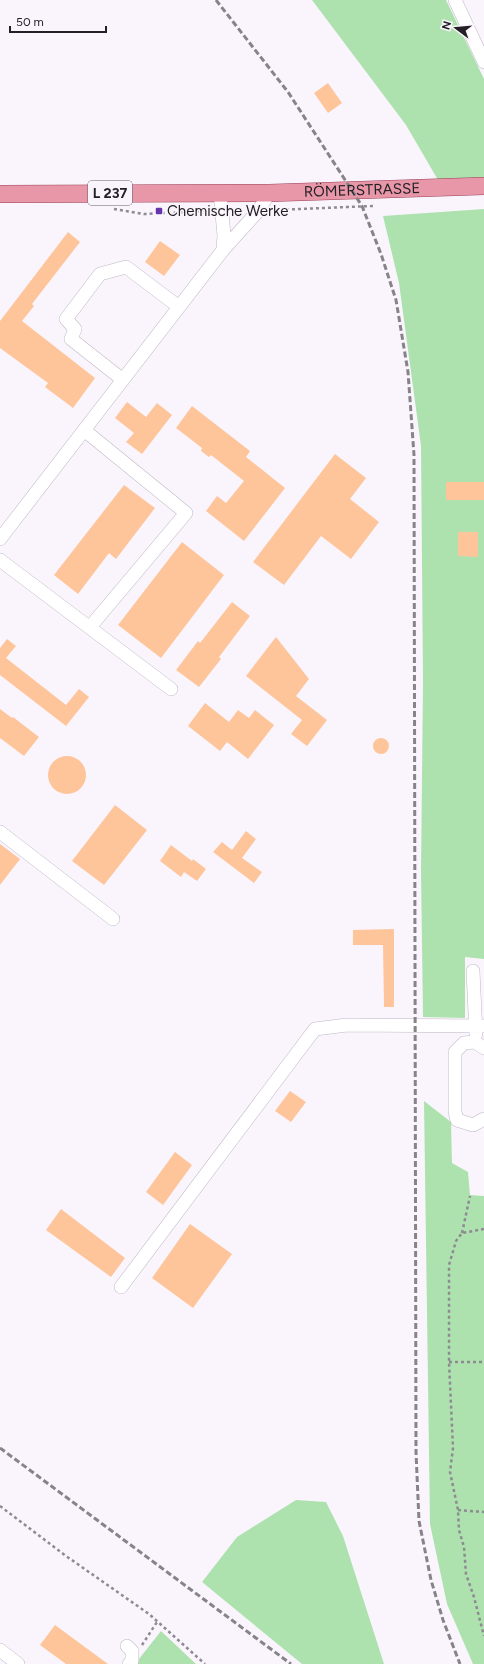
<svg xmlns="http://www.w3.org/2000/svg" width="484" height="1664" font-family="Figtree,sans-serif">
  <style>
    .green { fill: #ade2af }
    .building { fill: #fec59b }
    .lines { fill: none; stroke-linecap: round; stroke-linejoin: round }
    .minor-casing { stroke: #bfb7c4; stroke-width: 14 }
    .major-casing { stroke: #994056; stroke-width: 18 }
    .path { stroke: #8e8a91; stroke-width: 2.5; stroke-dasharray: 3 3; stroke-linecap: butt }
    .minor { stroke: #fff; stroke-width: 13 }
    .major { stroke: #e897a9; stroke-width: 17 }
    .rail { stroke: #878389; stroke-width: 3; stroke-dasharray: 6 3; stroke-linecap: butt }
    .poi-dot { fill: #6635ac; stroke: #faf5fd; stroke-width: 1.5 }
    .labels { text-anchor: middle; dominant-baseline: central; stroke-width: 3; stroke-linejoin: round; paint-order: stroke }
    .shield { fill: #faf5fd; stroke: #646066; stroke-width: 1 }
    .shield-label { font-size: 14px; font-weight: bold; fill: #232025 }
    .street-label { font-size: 15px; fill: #232025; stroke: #faf5fd }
    .poi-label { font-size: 15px; fill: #232025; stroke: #faf5fd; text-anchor: start }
  </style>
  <rect width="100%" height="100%" fill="#faf5fd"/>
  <path class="green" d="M312,0H446L484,79V179L438,180L406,125Z
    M484,209V959L465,957V1018L423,1017L421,871L423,682L421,446L399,283L383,216Z
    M424,1101L451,1122L452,1163L468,1172L470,1195L484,1196V1664H473L447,1604L430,1524Z
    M296,1500L326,1502L343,1536L384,1664H302L202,1582L237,1537Z
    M161,1631L196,1664H135Z"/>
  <path class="building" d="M328,83L342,103L328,113L314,93Z
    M68,232L80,242L32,304L34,306L22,321L95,378L73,408L45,387L48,383L0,348V321Z
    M160,241L180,255L164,276L145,262Z
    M127,402L146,417L157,403L172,415L142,454L126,442L134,433L115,418Z
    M192,406L250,451L246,457L285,488L244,541L206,511L217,496L226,503L244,481L211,455L209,457L201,451L202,448L176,428Z
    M335,454L366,478L350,499L379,522L351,559L321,536L284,585L253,562Z
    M446,482H484V500H446Z
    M124,485L155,508L116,559L109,553L78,594L54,575Z
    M458,532H478V557L458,556Z
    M182,542L224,575L161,658L118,625Z
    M232,602L250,616L219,657L221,659L199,687L176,670L198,641L200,643Z
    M276,637L309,679L296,696L327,720L307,746L291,734L302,720L246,676Z
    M7,639L16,646L6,658L66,705L79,689L89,697L66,726L0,675V648Z
    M205,703L229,722L238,710L249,718L255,710L274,725L248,759L227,742L220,751L188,726Z
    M0,709L12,718L13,717L39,737L24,756L0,738Z
    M373 746a8 8 0 1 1 16 0a8 8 0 1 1-16 0Z
    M48 775a19 19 0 1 1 38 0a19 19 0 1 1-38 0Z
    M115,805L147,830L104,885L72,861Z
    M246,831L256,839L242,858L262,872L254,883L213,852L222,842L232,850Z
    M0,844L20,859L0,885Z
    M171,845L192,861L193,859L206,869L197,881L184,872L181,877L160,861Z
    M394,929V1007H384L383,945H353V930Z
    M290,1091L306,1102L291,1122L275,1111Z
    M175,1152L192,1165L163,1205L146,1192Z
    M61,1209L125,1258L111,1277L46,1230Z
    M190,1224L232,1254L193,1308L152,1278Z
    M55,1625L108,1664H66L40,1645Z"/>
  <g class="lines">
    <defs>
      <path id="minor" d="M455,0L484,62
        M223,250L259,210L269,193
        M123,380L71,339L75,329L66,319L100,274L126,267L179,307
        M84,430L186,513L90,627
        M0,539L223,250L224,235L220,193
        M0,560L171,689
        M0,832L113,919
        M473,971L476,1034
        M484,1048L475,1042L464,1043L455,1052V1112L457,1120L473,1125L484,1119
        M121,1287L315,1029L347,1025L484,1026
        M127,1646L132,1651V1661L129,1664
        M0,1650L18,1664"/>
      <g id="major">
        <path id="s1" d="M0,194L269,193L484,186"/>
      </g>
    </defs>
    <use href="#minor" class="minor-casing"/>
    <use href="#major" class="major-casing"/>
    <path class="path" d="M114,209L144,214L211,211
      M274,210L373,206
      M484,1229L462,1233L456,1241L449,1265V1362L453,1448L450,1472L458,1510L459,1530L464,1547L466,1574L474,1597L484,1636
      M462,1233L470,1196
      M449,1362H484
      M0,1506L66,1556L149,1614L205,1664
      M458,1510L484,1512
      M142,1645L157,1622"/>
    <use href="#minor" class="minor"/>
    <use href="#major" class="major"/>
    <path class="rail" d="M216,0L288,92L362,206L381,254L396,300L408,372L414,455L416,1452L419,1521L431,1580L443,1620L460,1664
      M0,1448L291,1664"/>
  </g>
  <rect class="poi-dot" x="155" y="207" width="8" height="8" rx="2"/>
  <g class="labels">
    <rect class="shield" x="88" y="181" width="44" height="24" rx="3"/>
    <g class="shield-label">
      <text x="110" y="193">L 237</text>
    </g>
    <g class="street-label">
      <text stroke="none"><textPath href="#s1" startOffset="362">RÖMERSTRASSE</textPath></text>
    </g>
    <g class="poi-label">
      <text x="167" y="211">Chemische Werke</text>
    </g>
  </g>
  <g transform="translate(456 28) rotate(286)" stroke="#faf5fd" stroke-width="3" paint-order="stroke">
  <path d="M0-3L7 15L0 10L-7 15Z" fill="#232025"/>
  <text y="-6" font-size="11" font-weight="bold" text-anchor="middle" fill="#232025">N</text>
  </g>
  <path d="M10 26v6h96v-6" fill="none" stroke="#232025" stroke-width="2"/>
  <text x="16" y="26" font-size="12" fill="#232025" stroke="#faf5fd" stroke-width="3" paint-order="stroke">50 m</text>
</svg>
